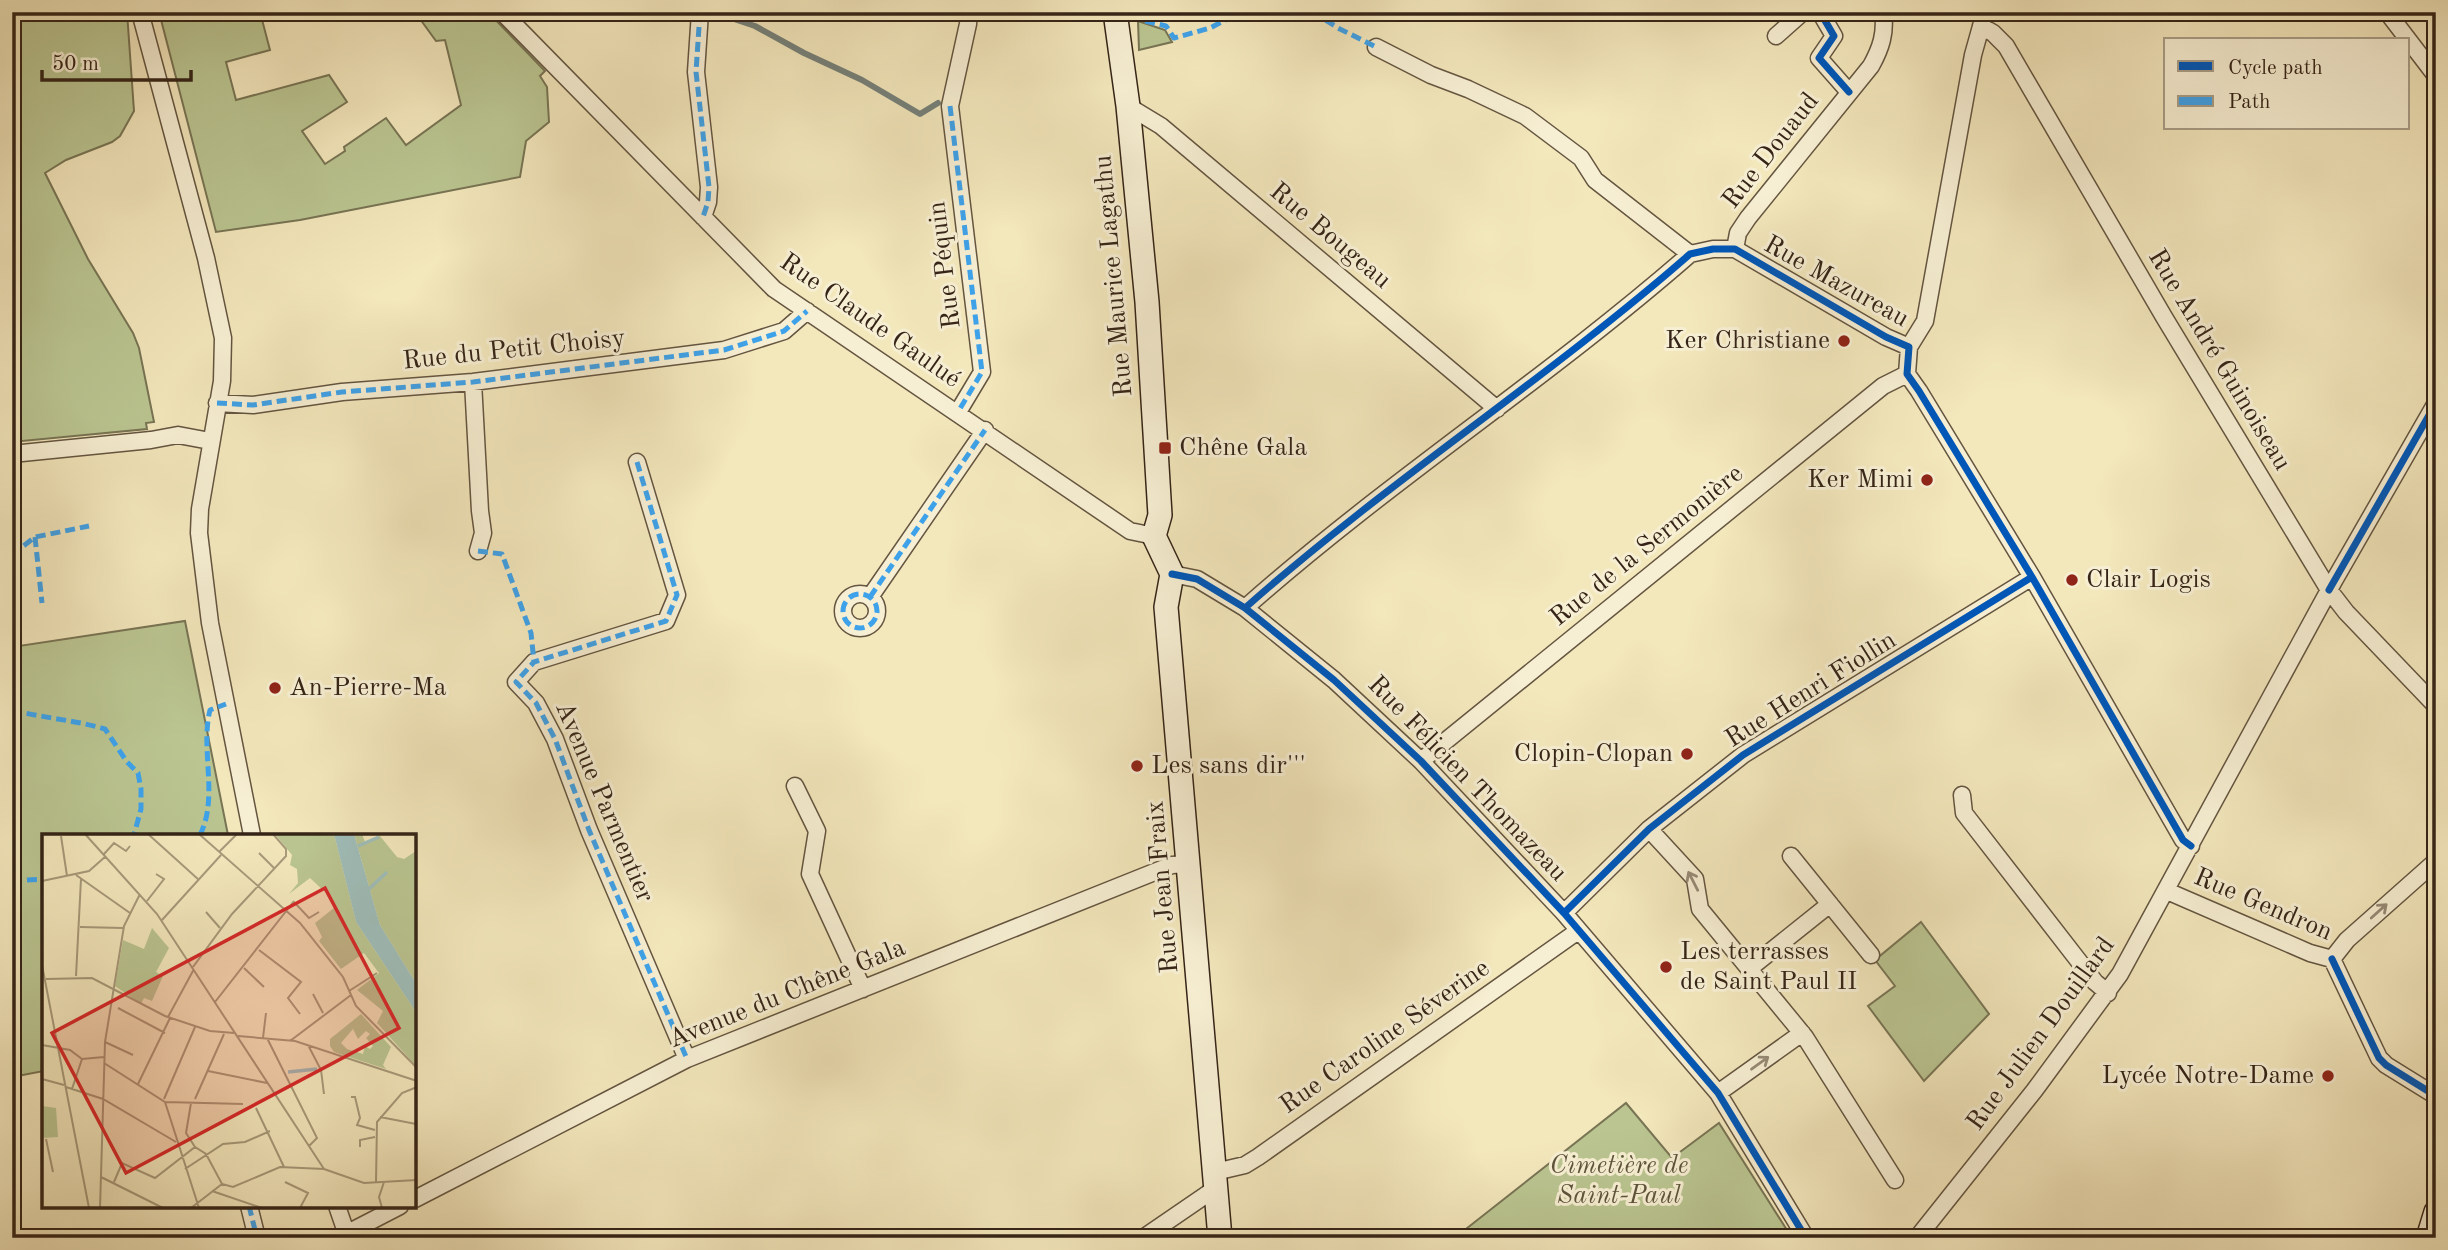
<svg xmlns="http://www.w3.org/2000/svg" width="2448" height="1250" font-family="'Old Standard TT',serif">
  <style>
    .green { fill: #bac591; stroke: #787454; stroke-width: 2 }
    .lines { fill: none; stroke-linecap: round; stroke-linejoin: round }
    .stream { stroke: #758079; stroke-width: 6 }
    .street-casing { stroke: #645540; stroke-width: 19 }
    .secondary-casing { stroke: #352417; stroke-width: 26 }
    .street { stroke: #f7efd3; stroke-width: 16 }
    .secondary { stroke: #f7efd3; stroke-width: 23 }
    .quiet { stroke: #3ea2ea; stroke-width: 5; stroke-dasharray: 10 5; stroke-linecap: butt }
    .cycleway-casing { stroke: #f7efd3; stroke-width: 11 }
    .cycleway { stroke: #0057b8; stroke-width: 7 }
    .oneway { stroke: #968a75 }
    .poi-dot { fill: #8f2418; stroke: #f7efd3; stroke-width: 2.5 }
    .labels { text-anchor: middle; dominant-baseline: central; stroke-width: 6; stroke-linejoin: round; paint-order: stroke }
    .street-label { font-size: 26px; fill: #352417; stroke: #f7efd3 }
    .poi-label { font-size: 26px; fill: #352417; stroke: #f7efd3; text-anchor: start }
    .park-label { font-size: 26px; font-style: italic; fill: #5d543c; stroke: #f7efd3 }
    .inset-river { fill: none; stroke: #9fbeba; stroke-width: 3.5 }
    .inset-road { fill: none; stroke: #a7997a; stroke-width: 2 }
    .view { fill: #d62828; fill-opacity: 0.15; stroke: #d62828; stroke-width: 3.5 }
    .inset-edge { fill: none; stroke: #352417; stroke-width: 3.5 }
  </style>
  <rect width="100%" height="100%" fill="#f3e7bc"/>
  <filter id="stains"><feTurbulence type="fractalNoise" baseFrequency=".00286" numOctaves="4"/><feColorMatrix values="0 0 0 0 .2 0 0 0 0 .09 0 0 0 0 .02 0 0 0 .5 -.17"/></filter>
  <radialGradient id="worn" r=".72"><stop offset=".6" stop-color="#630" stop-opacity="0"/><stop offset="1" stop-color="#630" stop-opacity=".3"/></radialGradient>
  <path class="green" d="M12,12H127L134,111L120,136L112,142L66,160L45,173L88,259L133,333L139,348L154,422L146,423L147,429L12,442Z
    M159,12H260L270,50L226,62L236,100L329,75L347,102L302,131L325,164L345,151L344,147L386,118L406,145L461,105L445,40L436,41L415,12H488L545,71L540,76L547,87L549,122L526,141L520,177L300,220L216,232Z
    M1138,21L1165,30L1172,42L1139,50Z
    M185,621L228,835H44V1071L12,1077V647Z
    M1921,922L1989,1014L1924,1081L1868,1006L1895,986L1875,960Z
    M1626,1103L1672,1158L1719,1123L1792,1238H1459L1457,1236Z"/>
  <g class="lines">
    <path class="stream" d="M706,14L722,15L755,26L804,53L862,80L920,114L938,103"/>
    <defs>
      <path id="street" d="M140,12L206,258L223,338L222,381L200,509L199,533L210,623L252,835
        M502,12L774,289L1130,531L1154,536
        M700,12L696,72L709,187L708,202L703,217
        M1820,12L1834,36L1819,58L1849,92
        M2387,12L2436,76
        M1981,26L1993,33L2006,46L2164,317L2329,590L2346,612L2436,706
        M1776,36L1803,12
        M1376,47L1431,75L1468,89L1525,116L1581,158L1595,180L1690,254
        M1128,106L1161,126L1497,409
        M1735,249L1738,233L1748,218L1871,66C1881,48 1886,33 1883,12
        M1909,347L1925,321L1973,55L1985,12
        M473,382L480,511L483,533L478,551
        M217,403L253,405L342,392L473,382L724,350L784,331L807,311
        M958,412L982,372L950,106L968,24L969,12
        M12,454L151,440L178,435L210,441
        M637,462L677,595L666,621L534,662L516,682L536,703L555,739L589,830L687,1059
        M1172,574L1197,579L1245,608L1334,680L1421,761L1564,913L1718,1093L1806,1238
        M843 611a17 17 0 1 1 34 0a17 17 0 1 1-34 0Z
        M870,597L985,430
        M1245,608C1387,482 1547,379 1690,254L1713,249H1735L1886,337L1909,347L1907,374L1919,391L2032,577L2183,840L2191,846
        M1421,761L1883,386L1907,374
        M795,786L817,831L810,874L863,989
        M1962,795L1964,813L2095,982L2108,993
        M1649,829L1695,879L1700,909L1805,1037L1895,1180
        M1791,856L1871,955
        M2167,891L2310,953L2332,959L2379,1058L2386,1065L2436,1096
        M1564,913L1649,829L1743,755L2032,577
        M2332,959L2347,940L2436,861
        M1750,968L1830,904
        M1718,1093L1802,1033
        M1215,1172L1245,1165L1258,1157L1578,931
        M415,1199L687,1059L1172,865L1189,864
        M249,1206L257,1238
        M337,1206L348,1238
        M338,1238L400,1206
        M1143,1238L1216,1188
        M1917,1238L2034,1091L2120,974L2335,579L2436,403"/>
      <path id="secondary" d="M1115,12L1128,106L1147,302L1160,515L1154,536L1172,574L1166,607L1220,1238
        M2428,1238L2436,1212"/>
    </defs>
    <use href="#street" class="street-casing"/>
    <use href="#secondary" class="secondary-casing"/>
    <use href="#street" class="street"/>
    <use href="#secondary" class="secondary"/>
    <path class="quiet" d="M700,12L696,72L709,187L708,202L703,217
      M1313,12L1338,28L1376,47
      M1116,14L1166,26L1174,38L1210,28L1241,12
      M950,106L982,372L958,412
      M217,403L253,405L342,392L473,382L724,350L784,331L807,311
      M637,462L677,595L666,621L534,662L516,682L536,703L555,739L589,830L687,1059
      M35,537L42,603
      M478,551L502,554L531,633L534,662
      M12,555L35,537L89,526
      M843 611a17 17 0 1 1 34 0a17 17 0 1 1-34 0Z
      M870,597L985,430
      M12,710C43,718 75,720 105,729L127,762L138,773L141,789V809L134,835
      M200,835C219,797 200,750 210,710L226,704
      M12,881L44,879
      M249,1206L257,1238
      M338,1238L346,1234"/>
    <defs>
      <path id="cycleway" d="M1820,12L1834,36L1819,58L1849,92
        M1172,574L1197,579L1245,608L1334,680L1421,761L1564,913L1718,1093L1806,1238
        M2329,590L2436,403
        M1245,608C1387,482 1547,379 1690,254L1713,249H1735L1886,337L1909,347L1907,374L1919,391L2032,577L2183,840L2191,846
        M1564,913L1649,829L1743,755L2032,577
        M2332,959L2379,1058L2386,1065L2436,1096"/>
    </defs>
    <use href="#cycleway" class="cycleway-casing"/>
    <use href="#cycleway" class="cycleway"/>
  </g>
  <defs><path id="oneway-shaft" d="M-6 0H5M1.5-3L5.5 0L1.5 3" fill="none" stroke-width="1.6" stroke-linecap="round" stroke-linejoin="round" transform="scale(1.75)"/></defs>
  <g class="oneway">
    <use href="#oneway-shaft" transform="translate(1693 881) rotate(-117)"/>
    <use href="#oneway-shaft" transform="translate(2379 911) rotate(-42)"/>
    <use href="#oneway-shaft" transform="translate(1760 1063) rotate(-36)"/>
  </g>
  <g class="poi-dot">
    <circle cx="1844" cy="341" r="7"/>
    <rect x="1158" y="441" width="14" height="14" rx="3.5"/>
    <circle cx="1927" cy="480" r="7"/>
    <circle cx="2072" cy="580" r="7"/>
    <circle cx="275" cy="688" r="7"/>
    <circle cx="1687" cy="754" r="7"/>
    <circle cx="1137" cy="766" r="7"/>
    <circle cx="1666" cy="967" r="7"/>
    <circle cx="2328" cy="1076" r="7"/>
  </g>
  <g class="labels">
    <g class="street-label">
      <text transform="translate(1771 151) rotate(-52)">Rue Douaud</text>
      <text transform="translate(1330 236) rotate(40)">Rue Bougeau</text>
      <text transform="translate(945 265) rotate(-97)">Rue Péquin</text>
      <text transform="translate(1114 276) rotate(-95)">Rue Maurice Lagathu</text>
      <text transform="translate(1836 282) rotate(29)">Rue Mazureau</text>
      <text transform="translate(870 321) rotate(35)">Rue Claude Gaulué</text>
      <text transform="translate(514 350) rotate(-6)">Rue du Petit Choisy</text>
      <text transform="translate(2219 360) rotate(59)">Rue André Guinoiseau</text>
      <text transform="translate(1647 546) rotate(-39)">Rue de la Sermonière</text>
      <text transform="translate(1811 690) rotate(-32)">Rue Henri Fiollin</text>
      <text transform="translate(1467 779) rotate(46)">Rue Félicien Thomazeau</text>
      <text transform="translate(604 802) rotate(67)">Avenue Parmentier</text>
      <text transform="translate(1163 887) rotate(-95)">Rue Jean Fraix</text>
      <text transform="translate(2263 905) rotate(23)">Rue Gendron</text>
      <text transform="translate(787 994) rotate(-22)">Avenue du Chêne Gala</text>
      <text transform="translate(2041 1034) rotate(-54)">Rue Julien Douillard</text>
      <text transform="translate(1385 1037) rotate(-35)">Rue Caroline Séverine</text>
    </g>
    <g class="poi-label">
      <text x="1830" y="341" text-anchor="end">Ker Christiane</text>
      <text x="1179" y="448">Chêne Gala</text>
      <text x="1913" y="480" text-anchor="end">Ker Mimi</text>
      <text x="2086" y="580">Clair Logis</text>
      <text x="289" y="688">An-Pierre-Ma</text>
      <text x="1673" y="754" text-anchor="end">Clopin-Clopan</text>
      <text x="1151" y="766">Les sans dir'''</text>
      <text x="1680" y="952">Les terrasses<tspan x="1680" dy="30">de Saint Paul II</tspan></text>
      <text x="2314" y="1076" text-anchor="end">Lycée Notre-Dame</text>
    </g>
    <g class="park-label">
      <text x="1619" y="1166">Cimetière de<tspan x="1619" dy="30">Saint-Paul</tspan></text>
    </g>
  </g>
  <g transform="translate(42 834)">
    <rect width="374" height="374" fill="#f3e7bc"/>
    <path d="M233,0H292L314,88L374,178V232L335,189L341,177L315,156L337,139L322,119L299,135L277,107L280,103L273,89L292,74L283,58L268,44L247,60L256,49L255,35L248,31L250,21ZM312,0H320L323,8L338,2L355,23L362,25L374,17V149L338,91ZM110,94L127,114L114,138L121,142L110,167L102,164L99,170L73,152L81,106L102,115ZM319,180L349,213L341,231L344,235L292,218L288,212V205ZM311,195L316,205L324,197L328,200L324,204L331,212L328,215L323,212L321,220L305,215L299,209ZM0,272L14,274L16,303L0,304Z" fill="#bac591" fill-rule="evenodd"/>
    <path d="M292,0H312L338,91L374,149V178L314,88Z" fill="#9fbeba"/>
    <path class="inset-river" d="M316,12L337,3M326,56L345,38M246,238L275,235"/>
    <path class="inset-road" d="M43,0L115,80L282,335M106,0L157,46M157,0L258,89L301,143L314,172L375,234M19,2L25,42M177,18L195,0M217,19L233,35M62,20L72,9L84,17L88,12M34,41L88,79M0,47L47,37L64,22M105,67L122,45L114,40M252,68L267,84L277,78M164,78L178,94M120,86L179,21M38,93L81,94M217,116L259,148L246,164L258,180M0,131L47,374M151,133L190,80L244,22V15L231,0M202,134L222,153M34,142L39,45M4,145L50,144L123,182L168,197L192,199M307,157L335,139M271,160L281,179M173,168L252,67M76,174L123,199M126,183L152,135M196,202L253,207L375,247M221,204L224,179M225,204L275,304L267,312M248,207L309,161M63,208L91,221M0,211L28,216L40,225L62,223M266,211L279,236L282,260M62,229L123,268L201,270M166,237L225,249M0,245L22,251M96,250L128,184M24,253L61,265L134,308M30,255L40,225M309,263H313L318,284L315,291L333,296M122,265L153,193M153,265L182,200M123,268L157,374M149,269L144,299L153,313M214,274L242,333M338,283L374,290M4,305L11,338M318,313V306L333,303M143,335L181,310L203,308L228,297M59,343L121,374M72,348L80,329L113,344L153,313L164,320L180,350L191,353L238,333L282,335L322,349L375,346M243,348L266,359L258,374M334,348L335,288L360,259L375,253M170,357L220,374M58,374L63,208L82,92L98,60M149,374L180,350M340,374L337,363L342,348"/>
    <path class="view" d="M283,54L357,194L84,339L10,199Z"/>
    <rect width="374" height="374" class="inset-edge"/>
  </g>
  <rect width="2448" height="1250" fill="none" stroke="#f3e7bc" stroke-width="42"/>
  <rect x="14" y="14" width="2420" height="1222" fill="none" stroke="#352417" stroke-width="3.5"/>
  <rect x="21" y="21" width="2406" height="1208" fill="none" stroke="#352417" stroke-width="2"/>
  <rect x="2164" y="38" width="245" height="91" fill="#f7efd3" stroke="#a99e88" stroke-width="2"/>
  <rect x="2178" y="61" width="35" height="10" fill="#0057b8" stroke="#a99e88" stroke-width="2"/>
  <text x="2228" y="74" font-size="21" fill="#352417">Cycle path</text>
  <rect x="2178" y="96" width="35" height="10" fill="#3ea2ea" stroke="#a99e88" stroke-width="2"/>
  <text x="2228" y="108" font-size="21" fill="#352417">Path</text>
  <path d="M42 70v10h149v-10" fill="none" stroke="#352417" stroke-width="3.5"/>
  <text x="52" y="70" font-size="21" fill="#352417" stroke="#f7efd3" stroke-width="5" paint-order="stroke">50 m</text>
  <rect width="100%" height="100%" filter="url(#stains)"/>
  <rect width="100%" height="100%" fill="url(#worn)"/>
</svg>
